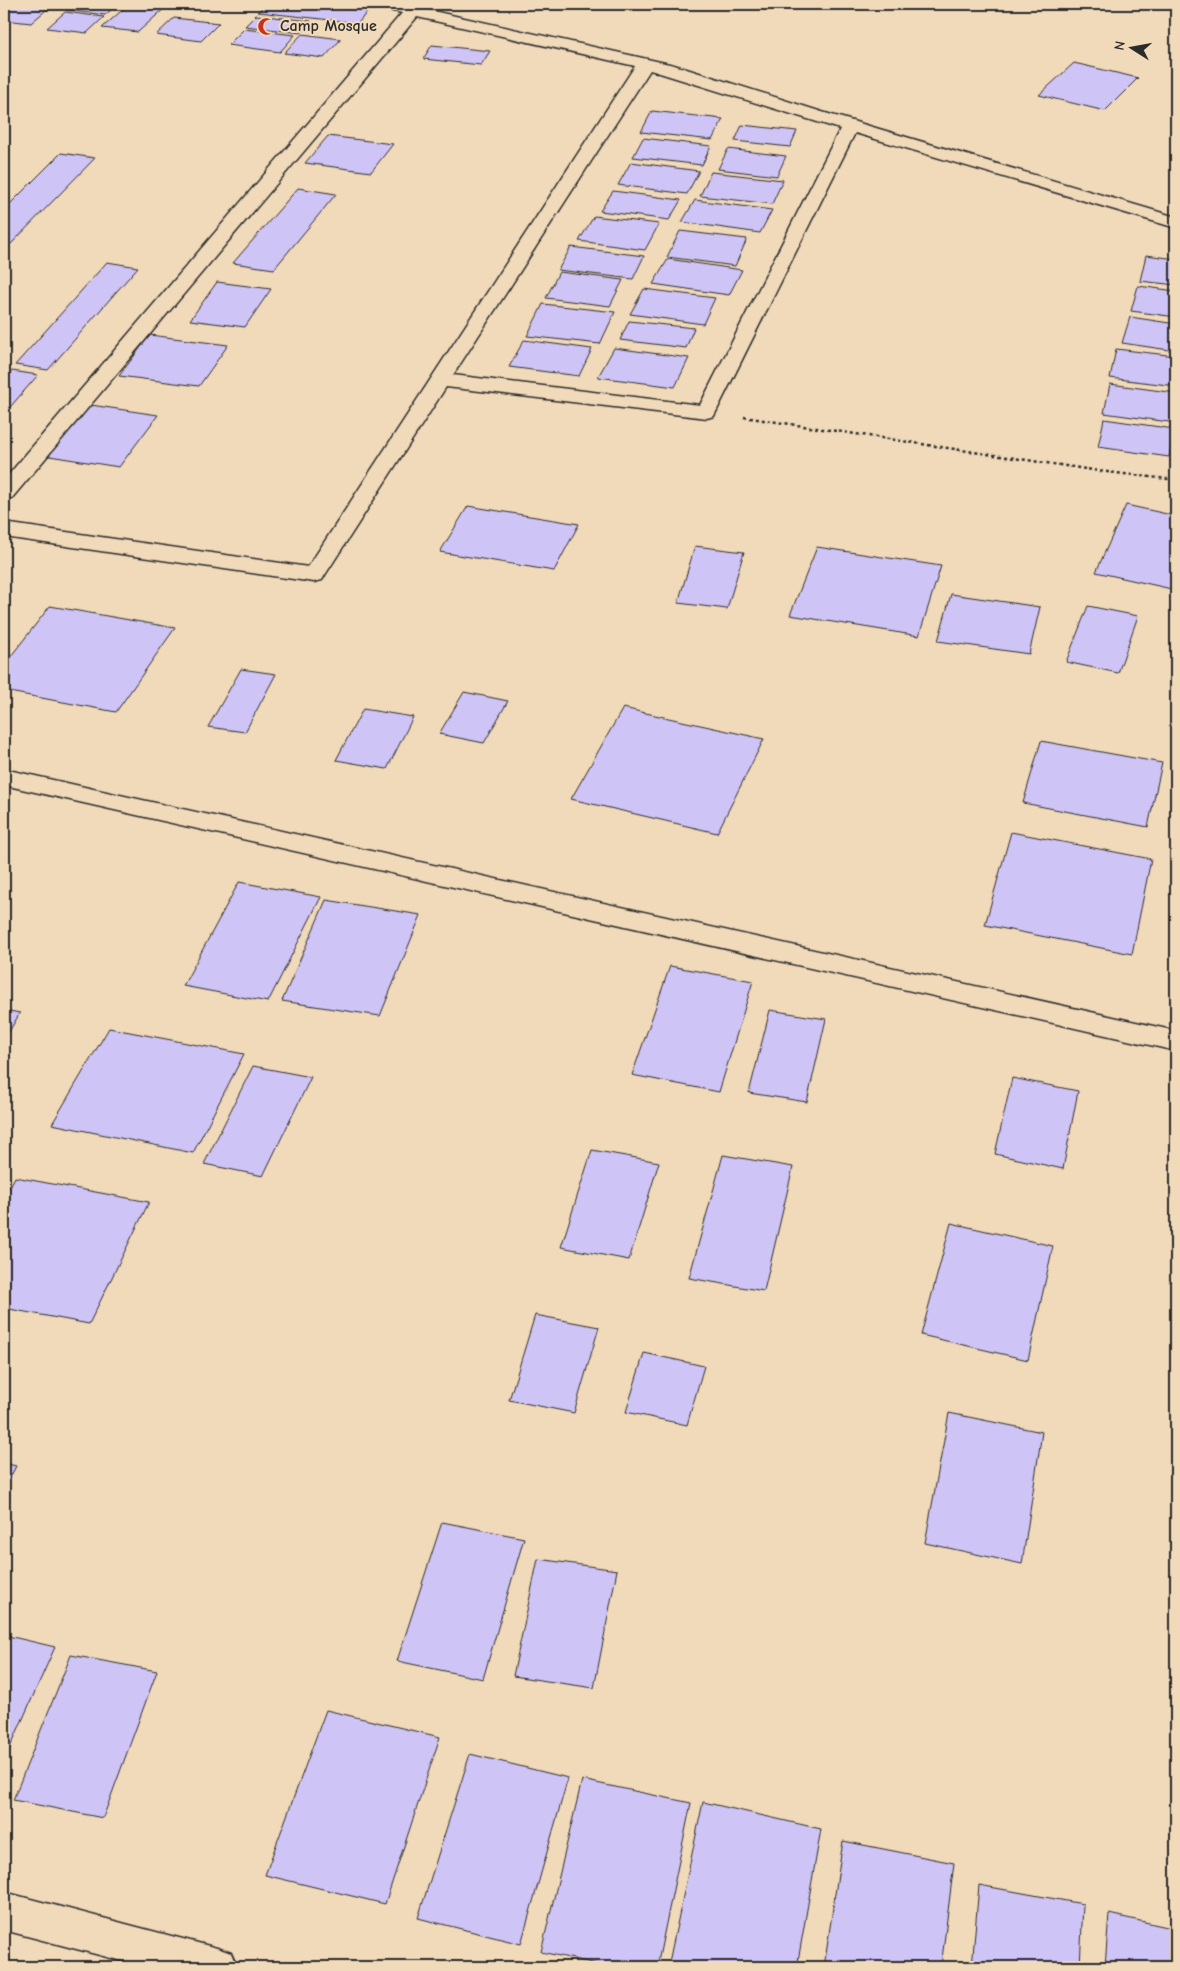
<svg xmlns="http://www.w3.org/2000/svg" width="1180" height="1971" font-family="'Comic Neue',sans-serif">
  <style>
    .building { fill: #cfc4f6; stroke: #2b2b2b }
    .lines { fill: none; stroke-linecap: round; stroke-linejoin: round }
    .minor-casing { stroke: #2b2b2b; stroke-width: 3 }
    .path { stroke: #2b2b2b; stroke-width: 2.5; stroke-dasharray: 3 3; stroke-linecap: butt }
    .minor { fill: #f1daba; fill-rule: evenodd }
    .labels { text-anchor: middle; dominant-baseline: central; stroke-width: 4; stroke-linejoin: round; paint-order: stroke }
    .far-poi-label { font-size: 16px; font-weight: bold; fill: #2b2b2b; stroke: #f1daba; text-anchor: start }
  </style>
  <rect width="100%" height="100%" fill="#f1daba"/>
  <filter id="ink" filterUnits="userSpaceOnUse"><feTurbulence type="fractalNoise" baseFrequency=".02" numOctaves="2"/><feDisplacementMap in="SourceGraphic" scale="10" xChannelSelector="R" yChannelSelector="G"/><feConvolveMatrix kernelMatrix="1 2 1 2 8 2 1 2 1" color-interpolation-filters="sRGB"/></filter>
  <g filter="url(#ink)">
    <path class="building" d="M11,4H53L31,23L4,20V9Z
      M73,4H118L105,15L66,10Z
      M129,4H142L166,7L138,32L102,28Z
      M265,4H303L368,11L358,23L258,12Z
      M65,12L104,17L87,33L47,28Z
      M256,15L311,21L301,33L245,26Z
      M174,18L219,23L201,41L156,35Z
      M244,29L295,35L280,52L228,45Z
      M302,34L341,39L324,58L284,53Z
      M432,45L490,51L481,65L423,59Z
      M1074,63L1138,78L1105,111L1039,95Z
      M652,111L723,119L712,140L641,132Z
      M742,125L797,131L790,147L735,141Z
      M328,136L393,144L371,172L305,163Z
      M643,138L711,146L702,165L633,157Z
      M728,149L786,156L777,176L718,169Z
      M61,153L95,158L11,244L4,243V210Z
      M631,162L699,171L687,194L618,185Z
      M711,172L783,180L772,204L700,196Z
      M298,188L336,194L274,269L233,263Z
      M613,191L681,200L669,220L600,211Z
      M695,200L772,210L760,233L682,222Z
      M594,216L659,224L645,250L579,241Z
      M680,231L747,239L735,266L667,257Z
      M571,247L644,256L633,279L558,270Z
      M1146,255L1176,259V285L1140,281Z
      M668,259L742,270L729,295L653,284Z
      M107,262L138,267L48,370L15,365Z
      M559,272L623,280L610,306L546,298Z
      M217,282L271,289L245,327L190,320Z
      M1138,286L1176,291V317L1131,311Z
      M644,289L715,298L703,324L630,314Z
      M543,304L615,312L600,344L527,336Z
      M1130,317L1176,324V351L1122,343Z
      M629,321L694,328L686,348L620,340Z
      M150,335L228,345L199,386L119,376Z
      M524,340L592,349L579,376L509,367Z
      M614,348L689,358L675,387L598,377Z
      M1116,349L1176,356V386L1110,378Z
      M12,371L38,375L4,414V380Z
      M1110,384L1176,393V423L1104,413Z
      M84,404L158,415L119,467L43,455Z
      M1104,419L1174,429L1169,457L1098,447Z
      M1126,505L1176,516V590L1096,572Z
      M468,506L579,524L554,571L440,552Z
      M695,546L744,552L727,609L678,603Z
      M817,547L941,566L919,636L790,615Z
      M951,594L1040,607L1029,654L938,641Z
      M50,606L175,628L116,712L4,691V665Z
      M1088,606L1138,616L1118,673L1066,662Z
      M241,669L276,674L245,732L208,727Z
      M464,692L508,701L484,743L439,734Z
      M623,708L764,739L717,833L571,799Z
      M363,709L413,717L387,769L336,760Z
      M1041,741L1162,763L1148,827L1023,803Z
      M1011,832L1151,859L1132,954L985,925Z
      M239,882L321,897L268,1002L183,986Z
      M326,900L421,915L380,1016L282,1001Z
      M670,966L753,981L719,1092L632,1075Z
      M4,1010L20,1013L4,1040Z
      M770,1010L826,1019L807,1102L749,1093Z
      M109,1028L244,1054L193,1153L52,1124Z
      M253,1066L311,1077L263,1176L204,1164Z
      M1012,1078L1078,1091L1063,1169L995,1154Z
      M592,1150L659,1162L629,1260L561,1247Z
      M723,1155L793,1167L764,1291L689,1278Z
      M15,1177L149,1202L89,1324L4,1308V1198Z
      M951,1223L1053,1246L1028,1360L921,1335Z
      M535,1315L599,1327L574,1413L509,1400Z
      M644,1353L704,1366L687,1425L626,1412Z
      M949,1413L1042,1432L1022,1564L925,1543Z
      M4,1463L16,1466L4,1489Z
      M442,1522L524,1538L483,1679L397,1661Z
      M538,1559L617,1570L594,1688L513,1676Z
      M4,1635L55,1647L4,1761Z
      M71,1655L157,1671L103,1818L13,1800Z
      M326,1710L440,1737L385,1904L265,1875Z
      M470,1754L568,1778L521,1944L418,1918Z
      M582,1780L691,1803L657,1967H611L541,1952Z
      M703,1802L821,1829L797,1967H668Z
      M843,1841L954,1863L941,1967H824Z
      M979,1885L1083,1904L1080,1967H972Z
      M1109,1914L1176,1929V1967H1105Z"/>
    <g class="lines">
      <defs>
        <path id="minor" d="M374,4L409,5L411,4H427L424,9L674,65L822,112L1176,217V228L855,133L714,416L707,418L446,387L325,575L322,580L314,582L4,537V523L308,567L635,66L417,17L12,498L4,499V480L402,13L376,7ZM650,70L840,129L700,405L453,375Z
          M4,769L1176,1031V1051L4,785Z
          M4,1892L217,1948L231,1953L237,1967H145L4,1930Z"/>
      </defs>
      <use href="#minor" class="minor-casing"/>
      <path class="path" d="M744,417L1099,471L1176,480"/>
      <use href="#minor" class="minor"/>
    </g>
  </g>
  <defs>
    <symbol id="mosque-bare" viewBox="-9 -9 18 18"><path d="M3.5-4.9A6 6 0 1 0 3.5 4.9A5 5 0 1 1 3.5-4.9Z" fill="#c8321e" stroke="#f1daba" stroke-width="2.5" paint-order="stroke"/></symbol>
  </defs>
  <g fill-rule="evenodd">
    <use href="#mosque-bare" x="254" y="14" width="25" height="25"/>
  </g>
  <g class="labels">
    <g class="far-poi-label">
      <text x="280" y="26">Camp Mosque</text>
    </g>
  </g>
  <rect width="1180" height="1971" fill="none" stroke="#f1daba" stroke-width="20"/>
  <rect x="10" y="10" width="1160" height="1951" fill="none" stroke="#2b2b2b" stroke-width="2" filter="url(#ink)"/>
  <g transform="translate(1132 48) rotate(281)" stroke="#f1daba" stroke-width="4" paint-order="stroke">
  <path d="M0-4L9 19L0 12L-9 19Z" fill="#2b2b2b"/>
  <text y="-8" font-size="14" font-weight="bold" text-anchor="middle" fill="#2b2b2b">N</text>
  </g>
</svg>
